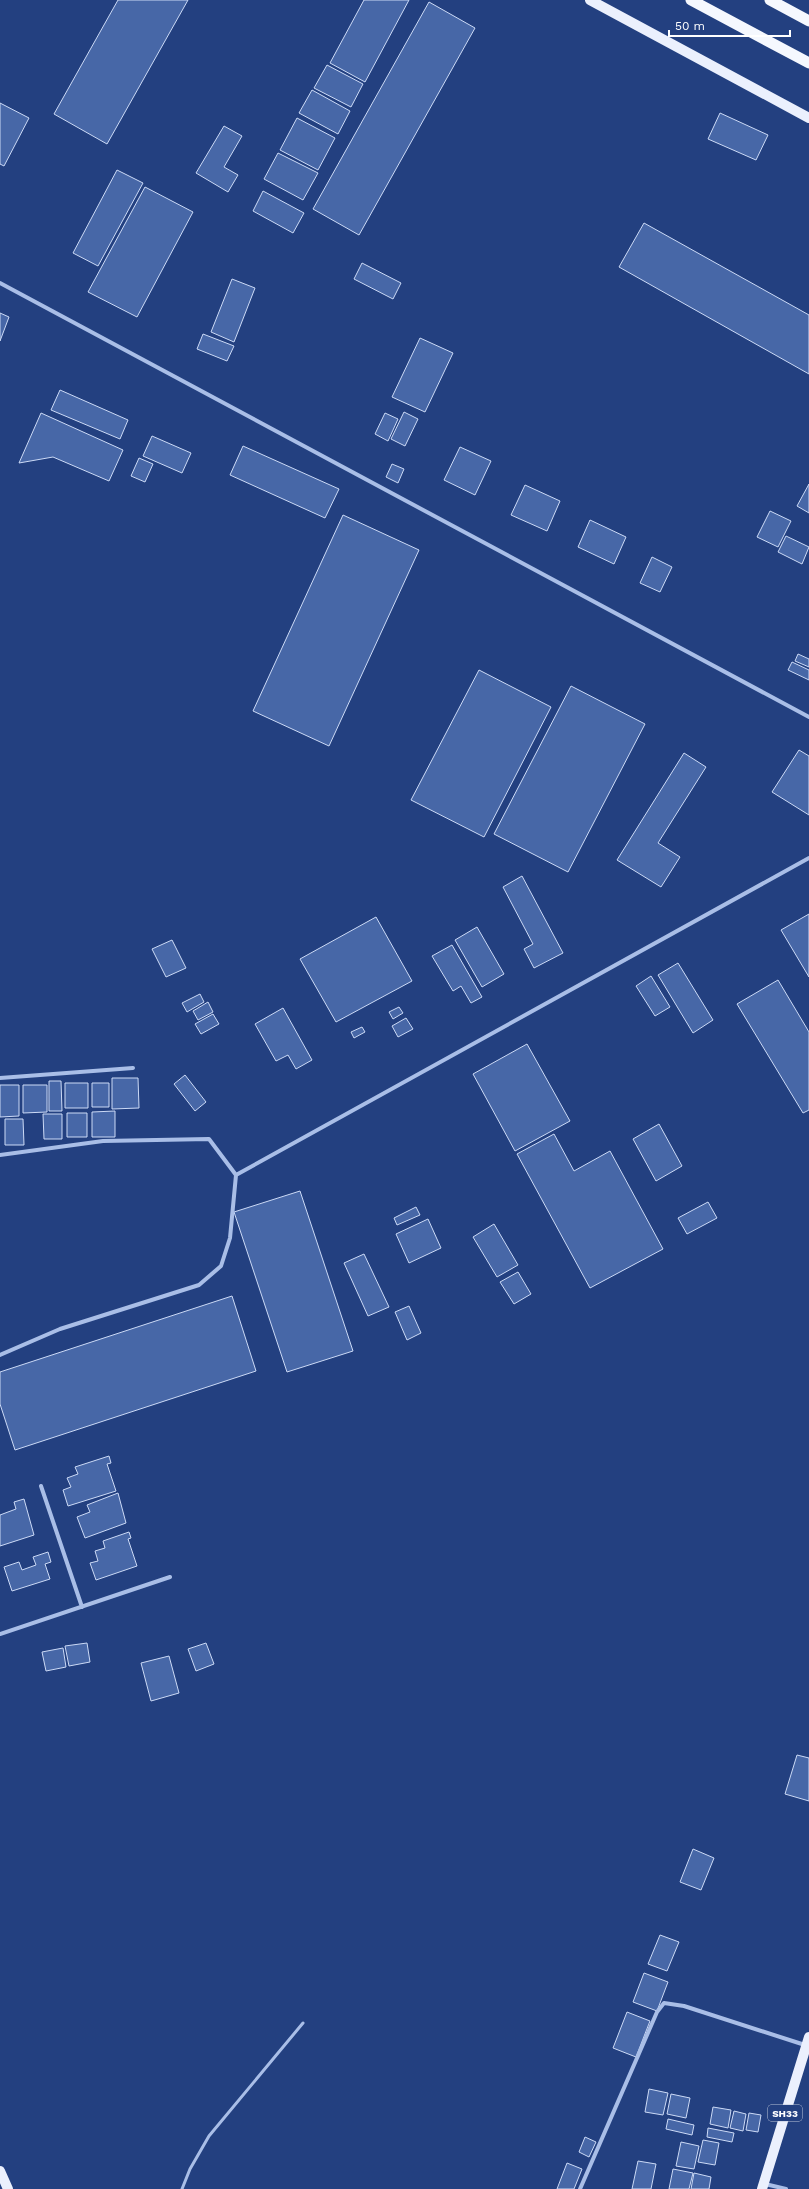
<svg xmlns="http://www.w3.org/2000/svg" width="809" height="2189" font-family="'Work Sans',sans-serif">
  <style>
    .building { fill: #4767a7; stroke: #ccdaf6 }
    .lines { fill: none; stroke-linecap: round; stroke-linejoin: round }
    .service { stroke: #a9bee7; stroke-width: 3 }
    .minor { stroke: #a9bee7; stroke-width: 4 }
    .primary { stroke: #ebf0fd; stroke-width: 10 }
    .trunk { stroke: #f5f8fe; stroke-width: 11 }
    .labels { text-anchor: middle; dominant-baseline: central; stroke-width: 3; stroke-linejoin: round; paint-order: stroke }
    .shield { fill: #234080; stroke: #bdc6d9; stroke-width: 1 }
    .shield-label { font-size: 10px; font-weight: bold; fill: #fff }
  </style>
  <rect width="100%" height="100%" fill="#234080"/>
  <path class="building" d="M118,0H188L107,144L54,114Z
    M364,0H409L365,82L330,63Z
    M429,2L475,28L359,235L313,209Z
    M327,65L363,84L351,107L314,88Z
    M312,90L350,111L338,134L299,113Z
    M0,103L29,118L4,166L0,164Z
    M720,113L768,135L756,160L708,139Z
    M297,118L335,138L318,170L280,150Z
    M224,126L242,136L224,167L238,175L228,192L196,173Z
    M278,153L318,173L303,200L264,179Z
    M117,170L143,183L98,266L73,253Z
    M145,187L193,212L137,317L88,292Z
    M263,191L304,213L293,233L253,211Z
    M644,223L809,315V374L619,267Z
    M362,263L401,283L393,299L354,279Z
    M232,279L255,288L234,342L211,332Z
    M0,313L9,317L0,341Z
    M203,334L234,346L227,361L197,349Z
    M420,338L453,353L425,412L392,397Z
    M60,390L128,420L120,439L51,410Z
    M404,412L418,419L405,446L391,439Z
    M41,413L123,450L109,481L53,457L19,463Z
    M385,413L398,419L388,441L375,434Z
    M152,436L191,453L182,473L143,456Z
    M243,446L339,489L325,518L230,475Z
    M460,447L491,461L475,495L444,480Z
    M139,458L153,464L145,482L131,476Z
    M392,464L404,469L398,483L386,477Z
    M809,484V513L797,506Z
    M525,485L560,501L547,531L511,515Z
    M770,511L791,521L778,547L757,537Z
    M343,515L419,550L329,746L253,711Z
    M590,520L626,537L614,564L578,547Z
    M786,536L809,547L802,564L778,552Z
    M652,557L672,567L660,592L640,583Z
    M798,654L809,659V667L795,661Z
    M792,662L809,670V680L788,670Z
    M479,670L551,707L484,837L411,800Z
    M571,686L645,724L568,872L494,834Z
    M799,750L809,756V815L772,792Z
    M684,753L706,767L658,843L680,857L661,887L617,860Z
    M522,876L563,953L534,968L524,949L533,944L503,887Z
    M809,914V977L781,930Z
    M376,917L412,981L336,1022L300,959Z
    M477,927L504,974L482,987L455,940Z
    M172,940L186,968L166,977L152,949Z
    M452,945L482,997L471,1003L461,986L453,991L432,956Z
    M678,963L713,1020L693,1033L658,975Z
    M651,976L670,1007L655,1016L636,986Z
    M778,980L809,1032V1110L803,1113L737,1004Z
    M200,994L204,1002L187,1012L182,1003Z
    M208,1002L213,1012L198,1020L193,1011Z
    M399,1007L403,1013L393,1019L389,1012Z
    M283,1008L312,1060L296,1069L288,1055L276,1061L255,1024Z
    M213,1014L219,1024L201,1034L195,1024Z
    M406,1018L413,1029L398,1037L392,1026Z
    M362,1027L365,1032L354,1038L351,1032Z
    M527,1044L570,1121L515,1151L473,1074Z
    M185,1075L206,1102L195,1111L174,1084Z
    M112,1078H138L139,1108L112,1109Z
    M49,1081H61L62,1111H49Z
    M65,1083H88V1108H65Z
    M92,1083H109V1107H92Z
    M0,1085H19V1116L0,1117Z
    M23,1085H47V1112L23,1113Z
    M115,1111V1137H92V1112Z
    M67,1113H87V1137H67Z
    M43,1114H62V1139H44Z
    M5,1119H23L24,1145H5Z
    M659,1124L682,1166L656,1181L633,1139Z
    M554,1134L574,1171L610,1151L663,1249L590,1288L517,1154Z
    M300,1191L353,1351L287,1372L234,1212Z
    M708,1202L717,1218L687,1234L678,1218Z
    M416,1207L420,1215L397,1225L394,1218Z
    M428,1219L441,1248L409,1263L396,1234Z
    M494,1224L518,1265L497,1277L473,1237Z
    M364,1254L389,1307L368,1316L344,1263Z
    M518,1272L531,1294L514,1304L500,1282Z
    M232,1296L256,1371L15,1450L0,1404V1372Z
    M409,1306L421,1333L407,1340L395,1312Z
    M109,1456L111,1463L107,1464L116,1491L68,1506L63,1490L71,1487L67,1478L78,1474L75,1467Z
    M118,1493L126,1523L85,1538L77,1517L90,1512L87,1505Z
    M24,1499L34,1535L0,1546V1515L16,1509L14,1502Z
    M129,1532L131,1538L128,1539L137,1566L96,1580L90,1563L98,1561L95,1551L105,1548L103,1541Z
    M48,1552L51,1562L45,1564L50,1579L12,1591L4,1567L19,1562L22,1570L36,1565L33,1557Z
    M87,1643L90,1662L69,1666L65,1646Z
    M206,1643L214,1664L196,1671L188,1649Z
    M63,1648L66,1667L46,1671L42,1652Z
    M169,1656L179,1693L151,1701L141,1663Z
    M797,1755L809,1758V1801L785,1794Z
    M693,1849L714,1858L701,1890L680,1882Z
    M660,1935L679,1942L667,1971L648,1964Z
    M644,1973L668,1982L657,2011L633,2002Z
    M627,2012L650,2021L636,2057L613,2048Z
    M649,2089L668,2093L663,2115L645,2112Z
    M671,2094L690,2098L686,2118L667,2114Z
    M713,2107L731,2110L728,2128L710,2124Z
    M734,2111L746,2114L743,2131L730,2128Z
    M749,2113L761,2115L758,2132L746,2130Z
    M668,2119L694,2125L692,2135L666,2129Z
    M708,2128L734,2133L732,2142L707,2137Z
    M585,2137L596,2142L589,2157L579,2152Z
    M703,2140L719,2143L715,2165L698,2162Z
    M681,2142L699,2146L694,2169L676,2166Z
    M638,2161L656,2164L651,2189H632Z
    M567,2163L582,2169L574,2189H557Z
    M673,2169L693,2173L689,2189H669Z
    M694,2173L711,2177L709,2189H691Z"/>
  <g class="lines">
    <path class="service" d="M182,2189L190,2169L209,2136L303,2023"/>
    <path class="minor" d="M0,283L809,717
      M0,1078L133,1068
      M0,1155L103,1141L209,1139L236,1175L230,1238L221,1266L199,1285L60,1329L0,1355
      M236,1175L809,858
      M41,1486L82,1607
      M0,1634L170,1577
      M765,2184L786,2189
      M580,2189L657,2012L664,2003L684,2006L805,2045"/>
    <path class="primary" d="M590,0L809,118
      M0,2171L8,2189
      M762,2189L809,2037"/>
    <path class="trunk" d="M691,0L809,63
      M770,0L809,21"/>
  </g>
  <g class="labels">
    <rect class="shield" x="768" y="2105" width="34" height="16" rx="3"/>
    <g class="shield-label">
      <text x="785" y="2113">SH33</text>
    </g>
  </g>
  <path d="M669 30v6h121v-6" fill="none" stroke="#ffffff" stroke-width="2"/>
  <text x="675" y="30" font-size="12" fill="#ffffff" stroke="#234080" stroke-width="3" paint-order="stroke">50 m</text>
</svg>
